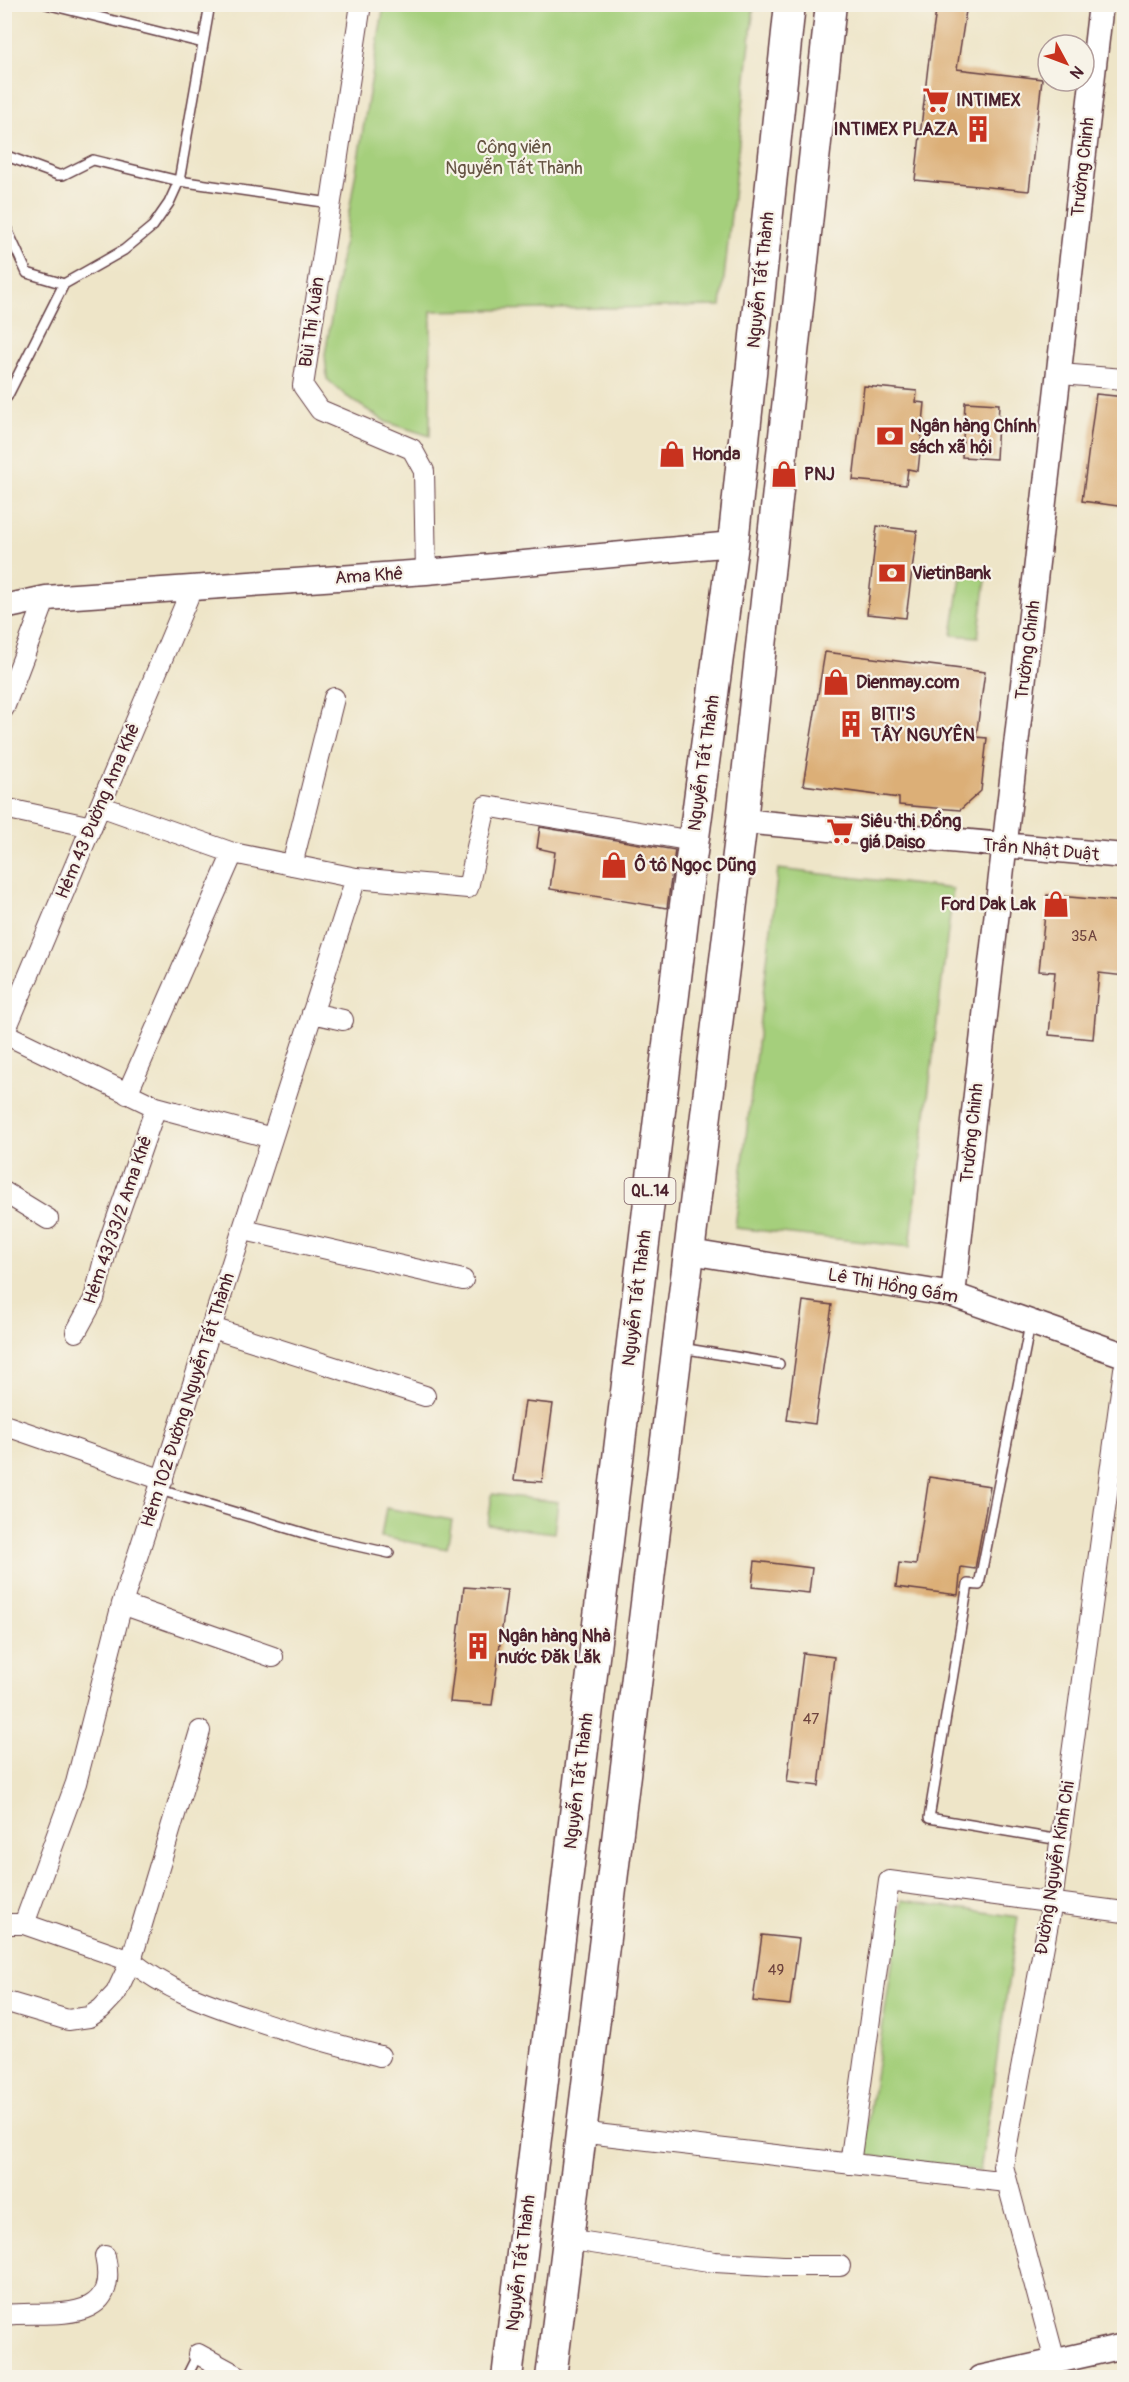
<svg xmlns="http://www.w3.org/2000/svg" width="1129" height="2382" font-family="Pangolin,sans-serif">
  <style>
    .green { fill: #a5cf7b; stroke: #787753; stroke-width: 1.5 }
    .building { fill: #dcaf77 }
    .lines { fill: none; stroke-linecap: round; stroke-linejoin: round }
    .service-casing { stroke: #633d43; stroke-width: 12 }
    .minor-casing { stroke: #633d43; stroke-width: 22 }
    .tertiary-casing { stroke: #633d43; stroke-width: 27 }
    .primary-casing { stroke: #633d43; stroke-width: 33 }
    .service { stroke: #fff; stroke-width: 9 }
    .minor { stroke: #fff; stroke-width: 20 }
    .tertiary { stroke: #fff; stroke-width: 24 }
    .primary { stroke: #fff; stroke-width: 30 }
    .labels { text-anchor: middle; dominant-baseline: central; stroke-width: 4.5; stroke-linejoin: round; paint-order: stroke }
    .number-label { font-size: 15px; fill: #6e433e }
    .shield { fill: #f7f3e8; stroke: #7e5f64; stroke-width: 1.5 }
    .shield-label { font-size: 16px; font-weight: bold; fill: #4a1f2b }
    .poi-label { font-size: 18px; font-weight: bold; fill: #4a1f2b; stroke: #f7f3e8; text-anchor: start }
    .park-label { font-size: 18px; fill: #655443; stroke: #f7f3e8 }
    .street-label { font-size: 18px; fill: #4a1f2b; stroke: #f7f3e8 }
  </style>
  <rect width="100%" height="100%" fill="#f7f3e8"/>
  <filter id="ink" filterUnits="userSpaceOnUse"><feTurbulence type="fractalNoise" baseFrequency=".0167" numOctaves="2"/><feDisplacementMap in="SourceGraphic" scale="12" xChannelSelector="R" yChannelSelector="G"/><feConvolveMatrix kernelMatrix="1 2 1 2 8 2 1 2 1" color-interpolation-filters="sRGB"/></filter>
  <filter id="wash" filterUnits="userSpaceOnUse"><feTurbulence type="fractalNoise" baseFrequency=".008" numOctaves="4" result="noise"/><feDisplacementMap in="SourceGraphic" scale="24" xChannelSelector="R" yChannelSelector="G"/><feGaussianBlur stdDeviation="1.35" result="paint"/><feColorMatrix in="noise" values="0 0 0 0 0 0 0 0 0 0 0 0 0 0 0 0 0 1.4 0 .05"/><feComposite in="paint" operator="in"/></filter>
  <g filter="url(#wash)">
    <rect width="100%" height="100%" fill="#eee5c8"/>
    <path class="green" d="M384,5H754L721,306L431,311L430,436L386,422L346,396L327,379L325,354Z
      M962,570L987,573L978,637L952,635Z
      M778,869L953,889L910,1247L735,1228Z
      M492,1494L558,1502L554,1533L488,1525Z
      M386,1508L452,1520L447,1549L381,1537Z
      M902,1900L1018,1917L980,2171L863,2155Z"/>
    <g id="blocks">
      <path class="building" d="M937,4H967L957,69L1042,79L1029,191L915,180L928,66Z
        M864,386L917,391L916,402L925,403L918,471L908,469L906,485L853,480Z
        M1096,394L1125,397V507L1082,501Z
        M965,402L999,404L996,459L962,457Z
        M877,526L917,531L906,618L867,614Z
        M825,652L985,672L976,737L987,738L981,791L960,810L899,805V798L803,785Z
        M540,827L675,850L667,908L550,889L555,852L537,848Z
        M1047,895L1125,902V976L1099,973L1093,1039L1049,1035L1055,972L1039,971Z
        M803,1301L832,1305L815,1424L787,1420Z
        M525,1401L553,1404L542,1482L514,1480Z
        M929,1477L990,1486L975,1569L961,1567L958,1595L896,1587L899,1563L916,1565Z
        M755,1561L812,1568L809,1593L752,1587Z
        M464,1587L507,1590L492,1705L450,1702Z
        M803,1653L834,1657L819,1786L787,1782Z
        M762,1935L799,1939L790,2005L753,2001Z"/>
    </g>
  </g>
  <g filter="url(#ink)">
    <use href="#blocks" fill-opacity="0" stroke="#633d43" stroke-width="1.5"/>
    <g class="lines">
      <defs>
        <path id="service" d="M46,4L203,43
          M210,4L179,181L330,203
          M4,155L58,175H63L93,160L179,181L169,203L153,226L124,250L64,284L7,397
          M4,223L27,273L64,284
          M1030,1324L979,1585L968,1584L929,1818L1060,1840
          M681,1348L779,1364
          M160,1490L317,1537L389,1553
          M186,2378L198,2354"/>
        <path id="minor" d="M361,4L303,386L320,410L412,449L424,471L426,572
          M1060,374L1124,379
          M4,708L46,598
          M100,806L233,853L356,878L468,888L486,806L693,841
          M4,808L92,827
          M292,865L334,698
          M312,1013L343,1020
          M4,1034L192,588
          M5,1034L156,1107L272,1138
          M127,1094L233,853
          M4,1192L48,1219
          M244,1230L463,1280
          M212,1328L425,1396
          M76,1332L94,1299L108,1244L156,1107
          M4,1425L163,1480
          M122,1604L273,1657
          M4,1924H24L131,1961L200,1731
          M24,1924L76,1783L122,1604L356,878
          M4,2001L68,2020L89,2017L101,2009L116,1993L131,1961C166,1989 205,2003 247,2017C291,2033 335,2044 380,2056
          M579,2132L1007,2182
          M850,2164L889,1881L1124,1912
          M566,2239L715,2262L783,2266H840
          M4,2315C49,2310 121,2328 105,2256
          M198,2354L242,2378
          M1055,2361L1003,2166L1052,1902L1124,1369"/>
        <path id="tertiary" d="M4,607L46,598L426,572L733,544
          M742,821L1124,856
          M690,1252L953,1295L1124,1355
          M953,1295L1101,4
          M980,2378L1124,2346"/>
        <path id="primary" d="M507,2378L683,920L733,544L790,4
          M551,2378L742,821L831,4"/>
      </defs>
      <use href="#service" class="service-casing"/>
      <use href="#minor" class="minor-casing"/>
      <use href="#tertiary" class="tertiary-casing"/>
      <use href="#primary" class="primary-casing"/>
      <use href="#service" class="service"/>
      <use href="#minor" class="minor"/>
      <use href="#tertiary" class="tertiary"/>
      <use href="#primary" class="primary"/>
    </g>
  </g>
  <defs>
    <symbol id="supermarket-bare" viewBox="-9 -9 18 18"><path d="M-6-5.5h2.5l.6 2H6L4.5 2H-2.5L-4.4-4H-6ZM-1.5 3.2a1.3 1.3 0 1 0 .1 0ZM3 3.2a1.3 1.3 0 1 0 .1 0Z" fill="#c8321e" stroke="#f7f3e8" stroke-width="2.5" paint-order="stroke"/></symbol>
    <symbol id="building-bare" viewBox="-9 -9 18 18"><path d="M-4-6H4V6H1V3H-1V6H-4ZM-2.5-4.3h1.7v1.8h-1.7ZM.8-4.3h1.7v1.8H.8ZM-2.5-1h1.7V.8h-1.7ZM.8-1h1.7V.8H.8Z" fill="#c8321e" stroke="#f7f3e8" stroke-width="2.5" paint-order="stroke"/></symbol>
    <symbol id="bank-bare" viewBox="-9 -9 18 18"><path d="M-6-4H6V4H-6ZM0-2.3a2.3 2.3 0 1 0 0 4.6a2.3 2.3 0 1 0 0-4.6Z" fill="#c8321e" stroke="#f7f3e8" stroke-width="2.5" paint-order="stroke"/></symbol>
    <symbol id="shop-bare" viewBox="-9 -9 18 18"><path d="M-5-2.5h2.3a2.7 3.5 0 0 1 5.4 0H5L5.5 6h-11ZM-1.5-2.5h3a1.5 2.3 0 0 0-3 0Z" fill="#c8321e" stroke="#f7f3e8" stroke-width="2.5" paint-order="stroke"/></symbol>
  </defs>
  <g fill-rule="evenodd">
    <use href="#supermarket-bare" x="917" y="81" width="38" height="38"/>
    <use href="#building-bare" x="959" y="110" width="38" height="38"/>
    <use href="#bank-bare" x="871" y="417" width="38" height="38"/>
    <use href="#shop-bare" x="653" y="435" width="38" height="38"/>
    <use href="#shop-bare" x="765" y="455" width="38" height="38"/>
    <use href="#bank-bare" x="873" y="554" width="38" height="38"/>
    <use href="#shop-bare" x="817" y="663" width="38" height="38"/>
    <use href="#building-bare" x="832" y="705" width="38" height="38"/>
    <use href="#supermarket-bare" x="821" y="812" width="38" height="38"/>
    <use href="#shop-bare" x="595" y="846" width="38" height="38"/>
    <use href="#shop-bare" x="1037" y="885" width="38" height="38"/>
    <use href="#building-bare" x="459" y="1627" width="38" height="38"/>
  </g>
  <g class="labels">
    <g class="number-label">
      <text x="1084" y="936">35A</text>
      <text x="811" y="1719">47</text>
      <text x="776" y="1970">49</text>
    </g>
    <rect class="shield" x="624.5" y="1178" width="51" height="26" rx="4.5"/>
    <g class="shield-label">
      <text x="650" y="1191">QL.14</text>
    </g>
    <g class="poi-label">
      <text x="956" y="100">INTIMEX</text>
      <text x="958" y="129" text-anchor="end">INTIMEX PLAZA</text>
      <text x="910" y="426">Ngân hàng Chính<tspan x="910" dy="21">sách xã hội</tspan></text>
      <text x="692" y="454">Honda</text>
      <text x="804" y="474">PNJ</text>
      <text x="912" y="573">VietinBank</text>
      <text x="856" y="682">Dienmay.com</text>
      <text x="871" y="714">BITI'S<tspan x="871" dy="21">TÂY NGUYÊN</tspan></text>
      <text x="860" y="821">Siêu thị Đồng<tspan x="860" dy="21">giá Daiso</tspan></text>
      <text x="634" y="865">Ô tô Ngọc Dũng</text>
      <text x="1036" y="904" text-anchor="end">Ford Dak Lak</text>
      <text x="498" y="1636">Ngân hàng Nhà<tspan x="498" dy="21">nước Đăk Lăk</tspan></text>
    </g>
    <g class="park-label">
      <text x="514" y="147">Công viên<tspan x="514" dy="21">Nguyễn Tất Thành</tspan></text>
    </g>
    <g class="street-label">
      <text transform="translate(1083 167) rotate(-84)">Trường Chinh</text>
      <text transform="translate(761 280) rotate(-84)">Nguyễn Tất Thành</text>
      <text transform="translate(312 322) rotate(-82)">Bùi Thị Xuân</text>
      <text transform="translate(369 576) rotate(-4)">Ama Khê</text>
      <text transform="translate(1028 650) rotate(-83)">Trường Chinh</text>
      <text transform="translate(704 763) rotate(-82)">Nguyễn Tất Thành</text>
      <text transform="translate(98 811) rotate(-67)">Hẻm 43 Đường Ama Khê</text>
      <text transform="translate(1041 850) rotate(5)">Trần Nhật Duật</text>
      <text transform="translate(972 1133) rotate(-84)">Trường Chinh</text>
      <text transform="translate(118 1220) rotate(-71)">Hẻm 43/33/2 Ama Khê</text>
      <text transform="translate(893 1286) rotate(10)">Lê Thị Hồng Gấm</text>
      <text transform="translate(637 1298) rotate(-83)">Nguyễn Tất Thành</text>
      <text transform="translate(188 1400) rotate(-72)">Hẻm 102 Đường Nguyễn Tất Thành</text>
      <text transform="translate(579 1781) rotate(-83)">Nguyễn Tất Thành</text>
      <text transform="translate(1055 1868) rotate(-81)">Đường Nguyễn Kinh Chi</text>
      <text transform="translate(521 2263) rotate(-83)">Nguyễn Tất Thành</text>
    </g>
  </g>
  <rect width="1129" height="2382" fill="none" stroke="#f7f3e8" stroke-width="24"/>
  <g transform="translate(1066 63) rotate(131)"><circle r="28" fill="#f7f3e8" stroke="#b29e9c" stroke-width="1.5"/>
  <path d="M0-4.5L10 22L0 15L-10 22Z" fill="#c8321e"/>
  <text y="-9" font-size="16" font-weight="bold" text-anchor="middle" fill="#4a1f2b">N</text>
  </g>
</svg>
